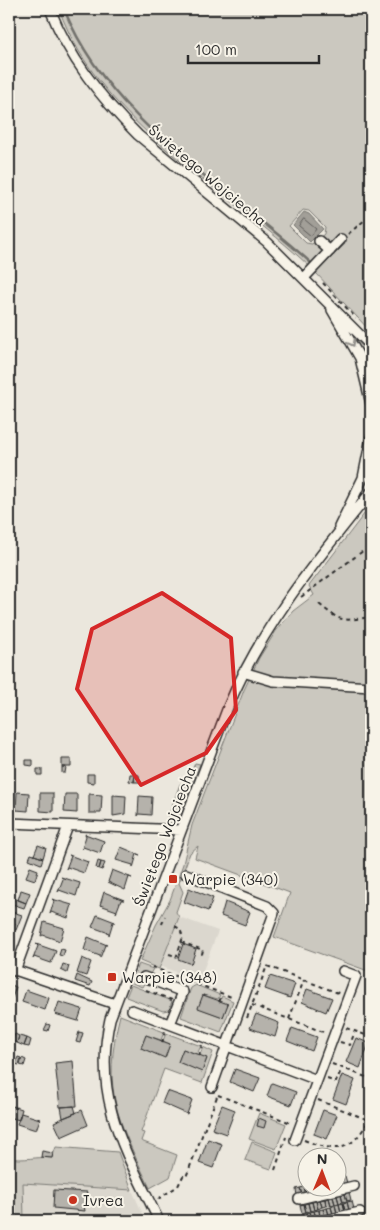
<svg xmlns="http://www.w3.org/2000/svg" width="380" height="1230" font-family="Mali,sans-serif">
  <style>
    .built { fill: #dbd7ce }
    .green { fill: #cbc8bf; stroke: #7b7a75; fill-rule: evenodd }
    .water { fill: #a29f98; stroke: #72716c }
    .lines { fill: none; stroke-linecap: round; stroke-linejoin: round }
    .shore { stroke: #5b5957; stroke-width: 1 }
    .stream { stroke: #72716c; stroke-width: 2.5 }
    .building { fill: #b5b2ab; stroke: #2b2b2b }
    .minor-casing { stroke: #2b2b2b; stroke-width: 12 }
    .path { stroke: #2b2b2b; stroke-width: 2; stroke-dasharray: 4 4; stroke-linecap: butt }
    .minor { stroke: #f7f3e8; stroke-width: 9 }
    .oneway { stroke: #918f8a }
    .marked { fill: #d62828; fill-opacity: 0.2; stroke: #d62828; stroke-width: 4; stroke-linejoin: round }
    .poi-dot { fill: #c8321e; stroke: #f7f3e8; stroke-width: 2 }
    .labels { text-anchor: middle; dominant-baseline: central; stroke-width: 4; stroke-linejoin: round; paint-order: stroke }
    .street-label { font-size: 15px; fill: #2b2b2b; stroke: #f7f3e8 }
    .poi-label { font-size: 15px; fill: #2b2b2b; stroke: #f7f3e8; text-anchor: start }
  </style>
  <rect width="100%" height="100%" fill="#ebe7dd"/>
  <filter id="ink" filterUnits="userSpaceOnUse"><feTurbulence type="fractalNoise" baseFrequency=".02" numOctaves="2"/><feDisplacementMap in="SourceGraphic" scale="10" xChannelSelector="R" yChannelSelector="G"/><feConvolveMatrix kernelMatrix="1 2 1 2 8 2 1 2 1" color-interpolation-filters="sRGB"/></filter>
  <g filter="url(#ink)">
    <path class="built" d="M179,917L218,931L199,981L160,966Z
      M23,1183L132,1190L146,1221L24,1219Z"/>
    <path class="green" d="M59,9H371V332L316,273L345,244L339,237L310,267C225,186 101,125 59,9ZM303,210L309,211L325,227L324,234L312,244L306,243L289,226Z
      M352,333L371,358V378Z
      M371,505V972L274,937L290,893L195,858L198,846L190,853L179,883L183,892L176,912L179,917L159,969L140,961L156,925L170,900L183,864L192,825L244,690L259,658L276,631L293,611L314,595L309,586Z
      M195,763L200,764L179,821L165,825L180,784H187Z
      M139,964L153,969L142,987L132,983Z
      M131,985L172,1001L169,1010L163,1011L126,997Z
      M196,985L220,995L218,999L203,995L199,1008L223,1017L228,1004L219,1002L222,996L233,1001L221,1032L181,1017L191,988Z
      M120,1015L164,1032L161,1040L146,1035L141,1048L165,1057L170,1044L163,1041L166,1033L201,1046L197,1054L183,1049L178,1062L202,1071L207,1059L199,1057L203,1047L213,1052L202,1083L164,1069L141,1132L144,1133L141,1141L177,1155L170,1177L150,1188C118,1120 101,1091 120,1015Z
      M259,1113L286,1124L276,1149L249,1139Z
      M252,1142L277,1152L271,1169L245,1160Z
      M56,1147L118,1152L132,1190L23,1183L24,1219L39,1221H9V1158C24,1161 37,1156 52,1158Z"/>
    <path class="water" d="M304,212L309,214L323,229L310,242L293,225Z"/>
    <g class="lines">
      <path class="shore" d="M304,219L316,229L311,236L299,226Z"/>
      <path class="stream" d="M64,9C110,122 223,183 310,262"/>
    </g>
    <path class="building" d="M62,759H71V767H62Z
      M26,760H33V766L26,765Z
      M62,767H66L65,773H62Z
      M37,769H42V775H37Z
      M87,774H94V783L87,782Z
      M130,774H135L134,782L129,781Z
      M135,774L139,775L140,782H134Z
      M17,792L29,793L28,811L16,810Z
      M40,793H53V812L40,811Z
      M65,794H77V813L64,812Z
      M89,794L102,795L101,813H89Z
      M113,795L126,796L125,814L113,816Z
      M139,796L152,797L151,815L139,814L138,816Z
      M9,833L14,835L10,845H9Z
      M85,834L104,841L100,853L83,847L82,849L86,836Z
      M38,845L46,848L43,858L34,855Z
      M121,847L140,855L137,854L133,868V865L116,860Z
      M31,854L43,858L41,864L29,859Z
      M69,855L88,862L84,873L67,867L66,869L71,856Z
      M98,861L101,862L99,869L96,868Z
      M101,862L105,863L102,870L99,869Z
      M30,867L38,870L35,880L26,877Z
      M112,870L132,878L129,877L125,890L108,882Z
      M61,877L80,883L76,896L59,890L58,892L63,879Z
      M189,888L213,898L208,911L184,902Z
      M21,890L30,893L26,903L18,900Z
      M104,892L124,900H121L116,913L117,911L100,905Z
      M14,898L26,903L24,908L12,904Z
      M52,899L72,905L68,918L51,912L50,914L54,901Z
      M225,902L250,912L245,925L221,916Z
      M13,912L22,915L18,925L9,922Z
      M97,915L115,922H113L109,935V933L92,927Z
      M9,922L18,925L16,930L9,927Z
      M44,922L64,928L60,941L43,935L41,936Z
      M9,936L14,938L10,947H9Z
      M88,937L107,945H105L100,958V956L84,950Z
      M36,944L56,951L51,963L34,957L33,959L38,946Z
      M183,944L196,949L191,964L178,959Z
      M61,949L65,950L63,956L59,955Z
      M82,958L91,962L86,976L77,973Z
      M63,964L69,966L67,973L61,970Z
      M77,975L92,982L90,986L75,981Z
      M270,976L295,984L290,998L265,989Z
      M9,984L16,987L12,998L9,997Z
      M307,989L332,998L326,1012L302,1002Z
      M26,990L49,998L45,1010L22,1002Z
      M203,995L228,1004L223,1017L198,1008Z
      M59,1002L82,1009L78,1021L55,1014Z
      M256,1014L279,1023L275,1037L250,1028Z
      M47,1024L50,1025L48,1031L44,1030Z
      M292,1028L317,1037L312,1051L287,1041Z
      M79,1032L83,1033L80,1043L76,1042Z
      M15,1034L19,1036L17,1043L12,1041Z
      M146,1035L170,1044L165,1058L141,1048Z
      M19,1036L27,1038L24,1046L17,1043Z
      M27,1038L31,1040L29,1047L24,1046Z
      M356,1038L369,1043L360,1068L346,1062Z
      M183,1049L207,1058L202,1072L178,1062Z
      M11,1055L15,1056L12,1062L9,1061Z
      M18,1057L21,1058L19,1065L15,1064Z
      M22,1058L26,1060L24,1066L20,1065Z
      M73,1061L77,1106L60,1107L55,1063Z
      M235,1069L260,1078L254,1092L230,1082Z
      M342,1075L355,1080L346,1104L333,1099Z
      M272,1083L296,1092L291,1105L267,1096Z
      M167,1091L192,1100L187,1114L162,1103Z
      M9,1105L22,1109L19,1120L9,1117Z
      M222,1105L235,1110L226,1134L212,1129Z
      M74,1106L76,1113L63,1118L61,1107Z
      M82,1110L88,1125L61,1137L54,1122Z
      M323,1110L337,1115L327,1139L314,1134Z
      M21,1113L40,1119L36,1130L17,1124Z
      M259,1118L266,1121L264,1128L257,1126Z
      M208,1139L222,1144L213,1168L199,1163Z
      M42,1151L53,1153L52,1158L41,1157Z
      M345,1176L347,1183L343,1185L341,1177Z
      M341,1177L343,1185L339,1186L338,1178Z
      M308,1186L310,1193L306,1194L304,1187Z
      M304,1187L306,1194L302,1195L300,1188Z
      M300,1188L302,1195L297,1196L296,1189Z
      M54,1190L87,1192L84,1205L85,1211L53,1208Z
      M349,1192L351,1200L347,1201L345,1194Z
      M341,1194L343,1202L339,1203L337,1196Z
      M341,1194H345L347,1201L343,1202Z
      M337,1196L339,1203L335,1204L333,1197Z
      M333,1197L335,1204L331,1205L329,1198Z
      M329,1198L331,1205L326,1206L325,1199Z
      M325,1199L326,1206L322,1207L320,1200Z
      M320,1200L322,1207L318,1209L316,1201Z
      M316,1201L318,1209L314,1210L312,1202Z
      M352,1201L354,1209L349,1210L347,1202Z
      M312,1202L314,1210L310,1211L308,1203Z
      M347,1202L349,1210L345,1211L343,1203Z
      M308,1203L310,1211L306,1212L304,1204Z
      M343,1203L345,1211L341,1212L339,1204Z
      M304,1204L306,1212L302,1213L300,1205Z
      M339,1204L341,1212L337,1213L335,1205Z
      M335,1205L337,1213L333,1214L331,1207Z
      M331,1207L333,1214L329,1215L327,1208Z
      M327,1208L329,1215L325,1216L323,1209Z
      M371,1208V1213L365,1215L364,1210Z
      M323,1209L325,1216L320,1217L319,1210Z
      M319,1210L320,1217L316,1218L314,1211Z
      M314,1211L316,1218L312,1219L310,1212Z
      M310,1212L312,1219L308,1221L306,1213Z
      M306,1213L308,1221H304L302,1214Z
      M371,1213V1217L366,1219L365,1215Z"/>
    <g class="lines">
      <defs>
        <path id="minor" d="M50,9C69,58 101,98 138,135L267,242L371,346
          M319,241L330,251
          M304,278L341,239
          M332,310L360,358L371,404
          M339,527L363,478L371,438
          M243,672L273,681L371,687
          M9,823L181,830
          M186,874L267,906L274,913L212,1087
          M9,968L115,1004
          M15,971L68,826
          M144,977L183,992L170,1024
          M132,1010L317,1080
          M295,1140L356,976L343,971
          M299,1199L354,1186
          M159,1221C126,1152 92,1099 110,1019L228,707C261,627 317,559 371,492
          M322,1221L360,1212"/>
      </defs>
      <use href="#minor" class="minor-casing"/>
      <path class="path" d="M348,234L371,215
        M323,283L356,318
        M301,597L371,545
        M319,604C342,623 342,621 371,617
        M162,924L165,916
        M175,926L180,929L183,937L176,958
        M181,942L203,950L202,954L206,955
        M169,954L176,956
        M152,967L234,998
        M146,990L172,1000
        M219,1002L222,995
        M252,1005L326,1033
        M247,1018L267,966L341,994
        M289,1019L304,980
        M346,1028L371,1037
        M340,1042L350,1045L355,1031
        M162,1043L165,1031
        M199,1056L202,1045
        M332,1064L371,1079
        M327,1079L336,1082L342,1068
        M218,1095L291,1123
        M318,1100L371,1121
        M304,1140C339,1154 351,1152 371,1117
        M275,1170L286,1137
        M158,1199L178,1186L183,1176L186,1177L218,1094"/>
      <use href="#minor" class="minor"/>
    </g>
    <defs><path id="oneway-chevron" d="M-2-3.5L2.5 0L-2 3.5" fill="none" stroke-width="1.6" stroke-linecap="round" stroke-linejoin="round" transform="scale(1.25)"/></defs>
    <use class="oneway" href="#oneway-chevron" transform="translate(352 343) rotate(62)"/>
  </g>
  <path class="marked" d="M162,593L231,638L236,710L206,753L141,785L77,689L92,629Z"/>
  <g class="poi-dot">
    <rect x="168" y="874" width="10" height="10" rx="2.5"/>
    <rect x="107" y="972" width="10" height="10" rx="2.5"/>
    <circle cx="73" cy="1200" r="5"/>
  </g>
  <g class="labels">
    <g class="street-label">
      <text transform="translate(208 175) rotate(40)">Świętego Wojciecha</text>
      <text transform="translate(164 836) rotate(-69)">Świętego Wojciecha</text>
    </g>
    <g class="poi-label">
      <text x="183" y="879">Warpie (340)</text>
      <text x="122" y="977">Warpie (348)</text>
      <text x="83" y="1200">Ivrea</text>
    </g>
  </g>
  <rect width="380" height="1230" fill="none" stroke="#f7f3e8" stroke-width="30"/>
  <rect x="15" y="15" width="350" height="1200" fill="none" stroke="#2b2b2b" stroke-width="2" filter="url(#ink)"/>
  <g transform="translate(322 1172) rotate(1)"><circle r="24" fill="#f7f3e8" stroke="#a5a39c"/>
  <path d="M0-4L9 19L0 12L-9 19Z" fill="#c8321e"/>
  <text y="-8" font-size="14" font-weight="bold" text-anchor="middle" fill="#2b2b2b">N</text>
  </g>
  <path d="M188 55v8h131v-8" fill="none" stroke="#2b2b2b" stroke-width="2.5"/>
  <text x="195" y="55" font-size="15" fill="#2b2b2b" stroke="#f7f3e8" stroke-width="4" paint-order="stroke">100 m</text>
</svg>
